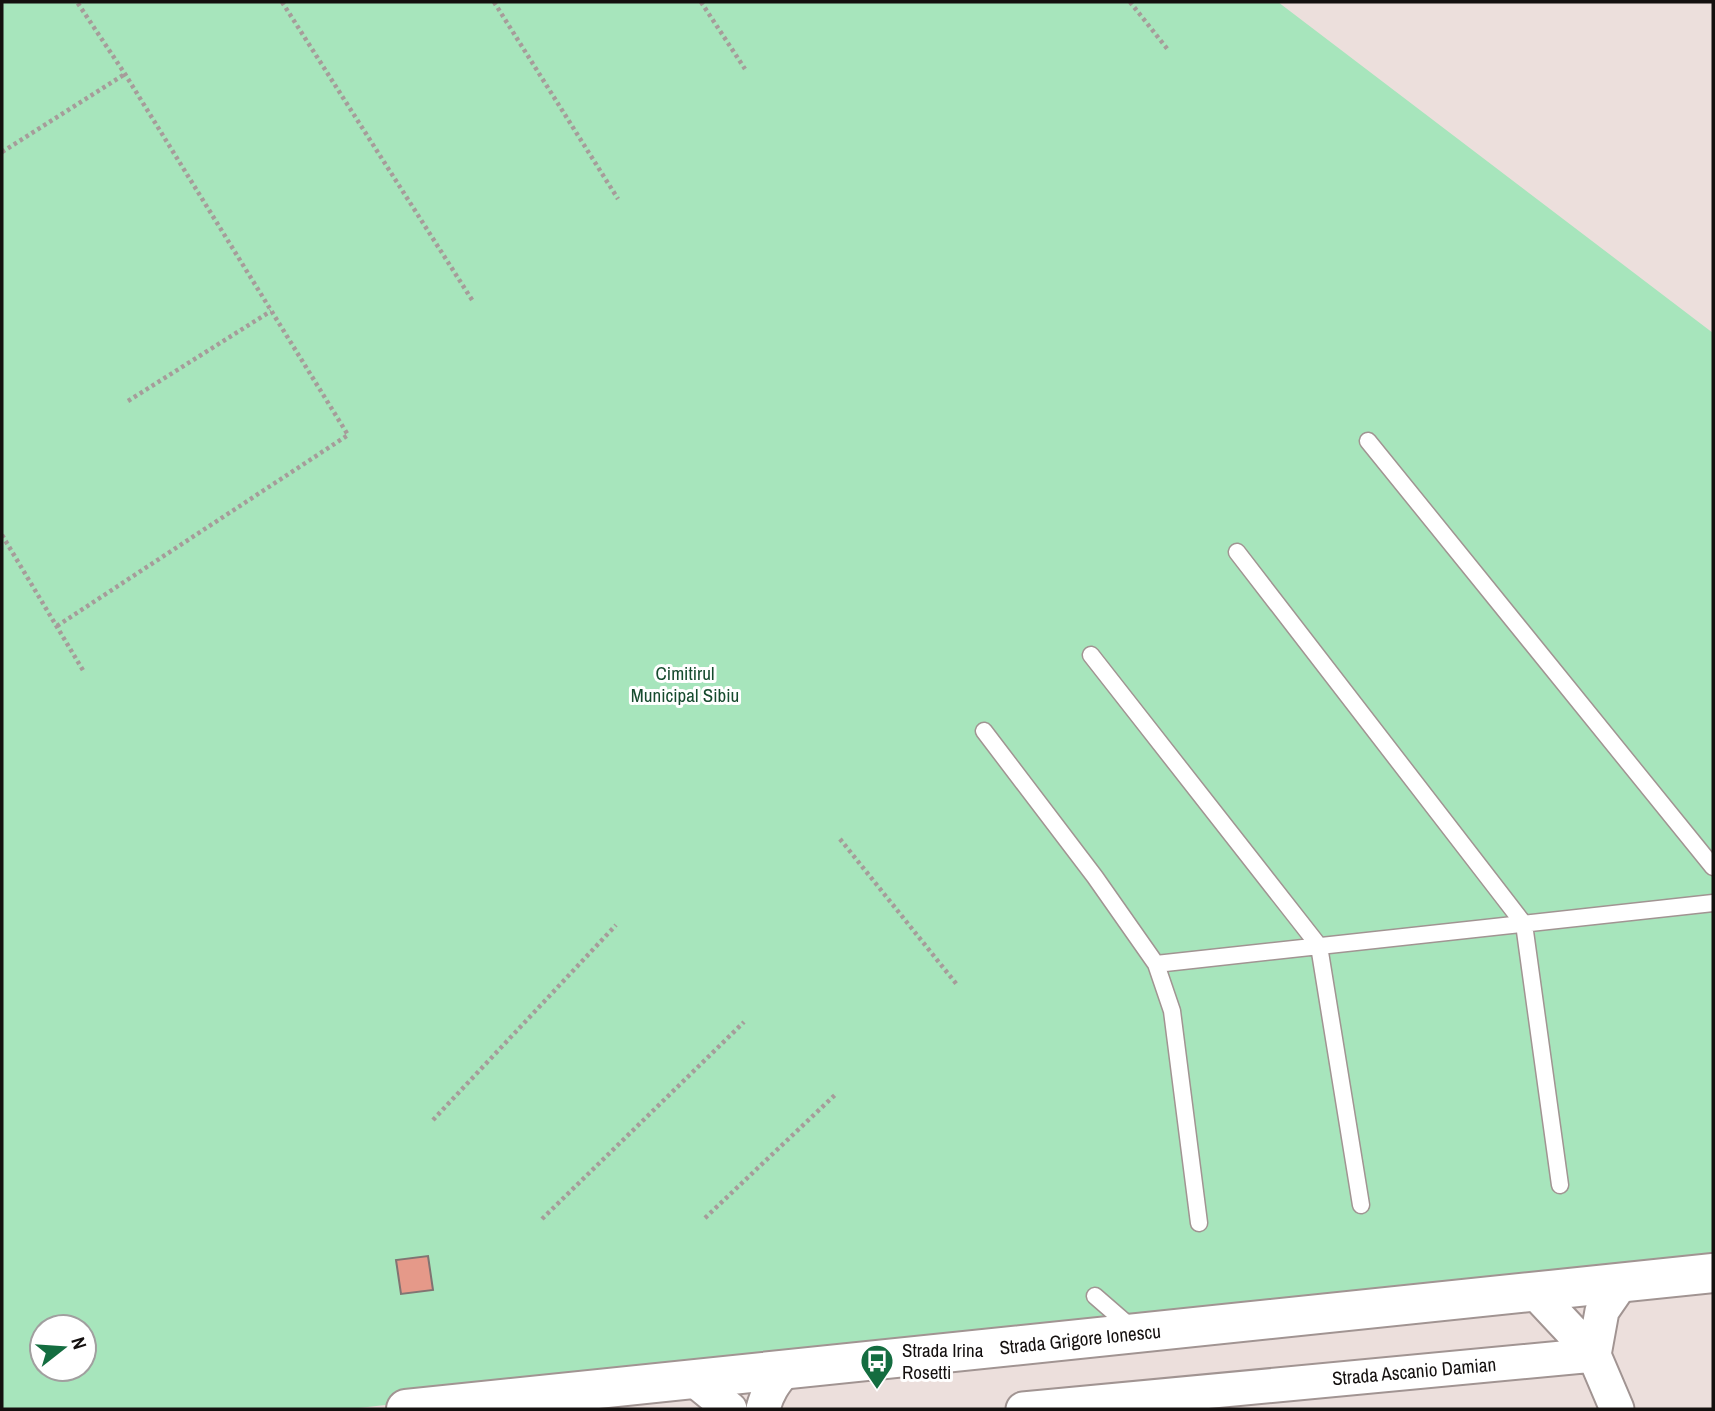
<svg xmlns="http://www.w3.org/2000/svg" width="1715" height="1411" font-family="'Archivo Narrow',sans-serif">
  <style>
    .green { fill: #a7e5bc; fill-rule: evenodd }
    .building { fill: #e59989; stroke: #807472; stroke-width: 2 }
    .lines { fill: none; stroke-linecap: round; stroke-linejoin: round }
    .service-casing { stroke: #a19492; stroke-width: 19 }
    .minor-casing { stroke: #a19492; stroke-width: 37 }
    .secondary-casing { stroke: #a19492; stroke-width: 42 }
    .path { stroke: #a69c9a; stroke-width: 4.5; stroke-dasharray: 3.5 3.5; stroke-linecap: butt }
    .service { stroke: #fff; stroke-width: 16 }
    .minor { stroke: #fff; stroke-width: 33 }
    .secondary { stroke: #fff; stroke-width: 38 }
    .labels { text-anchor: middle; dominant-baseline: central; stroke-width: 6; stroke-linejoin: round; paint-order: stroke }
    .park-label { font-size: 19px; fill: #164b2e; stroke: #fff }
    .street-label { font-size: 19px; fill: #14100f; stroke: #fff }
    .poi-label { font-size: 19px; fill: #14100f; stroke: #fff; text-anchor: start }
  </style>
  <rect width="100%" height="100%" fill="#ecdfdc"/>
  <path class="green" d="M2,2H1278L1713,333V1261L1135,1319L350,1409H2ZM42,1327H84V1369H42Z"/>
  <path class="building" d="M428,1256L433,1290L401,1294L396,1260Z"/>
  <g class="lines">
    <defs>
      <path id="service" d="M1368,441L1713,867
        M1237,552L1524,924L1560,1185
        M1091,655L1319,946L1361,1205
        M984,731L1095,877L1156,964L1172,1011L1199,1223
        M1156,964L1713,903
        M1095,1296L1133,1329"/>
      <path id="minor" d="M1534,1291L1594,1355L1617,1409
        M1594,1355L1602,1311L1622,1282
        M693,1379L730,1409
        M763,1409C767,1393 774,1382 786,1369
        M1023,1409L1594,1355"/>
      <path id="secondary" d="M406,1409L1713,1273"/>
    </defs>
    <use href="#service" class="service-casing"/>
    <use href="#minor" class="minor-casing"/>
    <use href="#secondary" class="secondary-casing"/>
    <path class="path" d="M282,2L474,303
      M494,2L618,199
      M701,2L745,69
      M1130,2L1169,51
      M2,152L125,74
      M128,401L271,311
      M2,535L84,672
      M57,626L348,435L125,74L77,2
      M840,839L958,986
      M433,1120L616,925
      M705,1218L837,1093
      M542,1219L744,1022"/>
    <use href="#service" class="service"/>
    <use href="#minor" class="minor"/>
    <use href="#secondary" class="secondary"/>
  </g>
  <defs>
    <symbol id="bus-pin" viewBox="-11 -11 22 30"><path d="M0 17L-7.5 6A9.5 9.5 0 1 1 7.5 6Z" fill="#146d40" stroke="#fff"/><path d="M-5-6H5V4H4V6H2V4H-2V6H-4V4H-5ZM-3.5-4V0h7V-4ZM-3.5 1.2v1.5H-2V1.2ZM2 1.2v1.5H3.5V1.2Z" fill="#fff"/></symbol>
  </defs>
  <g fill-rule="evenodd">
    <use href="#bus-pin" x="858" y="1342" width="38" height="52"/>
  </g>
  <g class="labels">
    <g class="park-label">
      <text x="685" y="673">Cimitirul<tspan x="685" dy="22">Municipal Sibiu</tspan></text>
    </g>
    <g class="street-label">
      <text transform="translate(1080 1339) rotate(-6)">Strada Grigore Ionescu</text>
      <text transform="translate(1414 1371) rotate(-5)">Strada Ascanio Damian</text>
    </g>
    <g class="poi-label">
      <text x="902" y="1350">Strada Irina<tspan x="902" dy="22">Rosetti</tspan></text>
    </g>
  </g>
  <rect width="1715" height="1411" fill="none" stroke="#14100f" stroke-width="7"/>
  <g transform="translate(63 1348) rotate(73)"><circle r="33" fill="#ffffff" stroke="#a19f9f" stroke-width="2"/>
  <path d="M0-5L12 26L0 18L-12 26Z" fill="#146d40"/>
  <text y="-10" font-size="19" font-weight="bold" text-anchor="middle" fill="#14100f">N</text>
  </g>
</svg>
